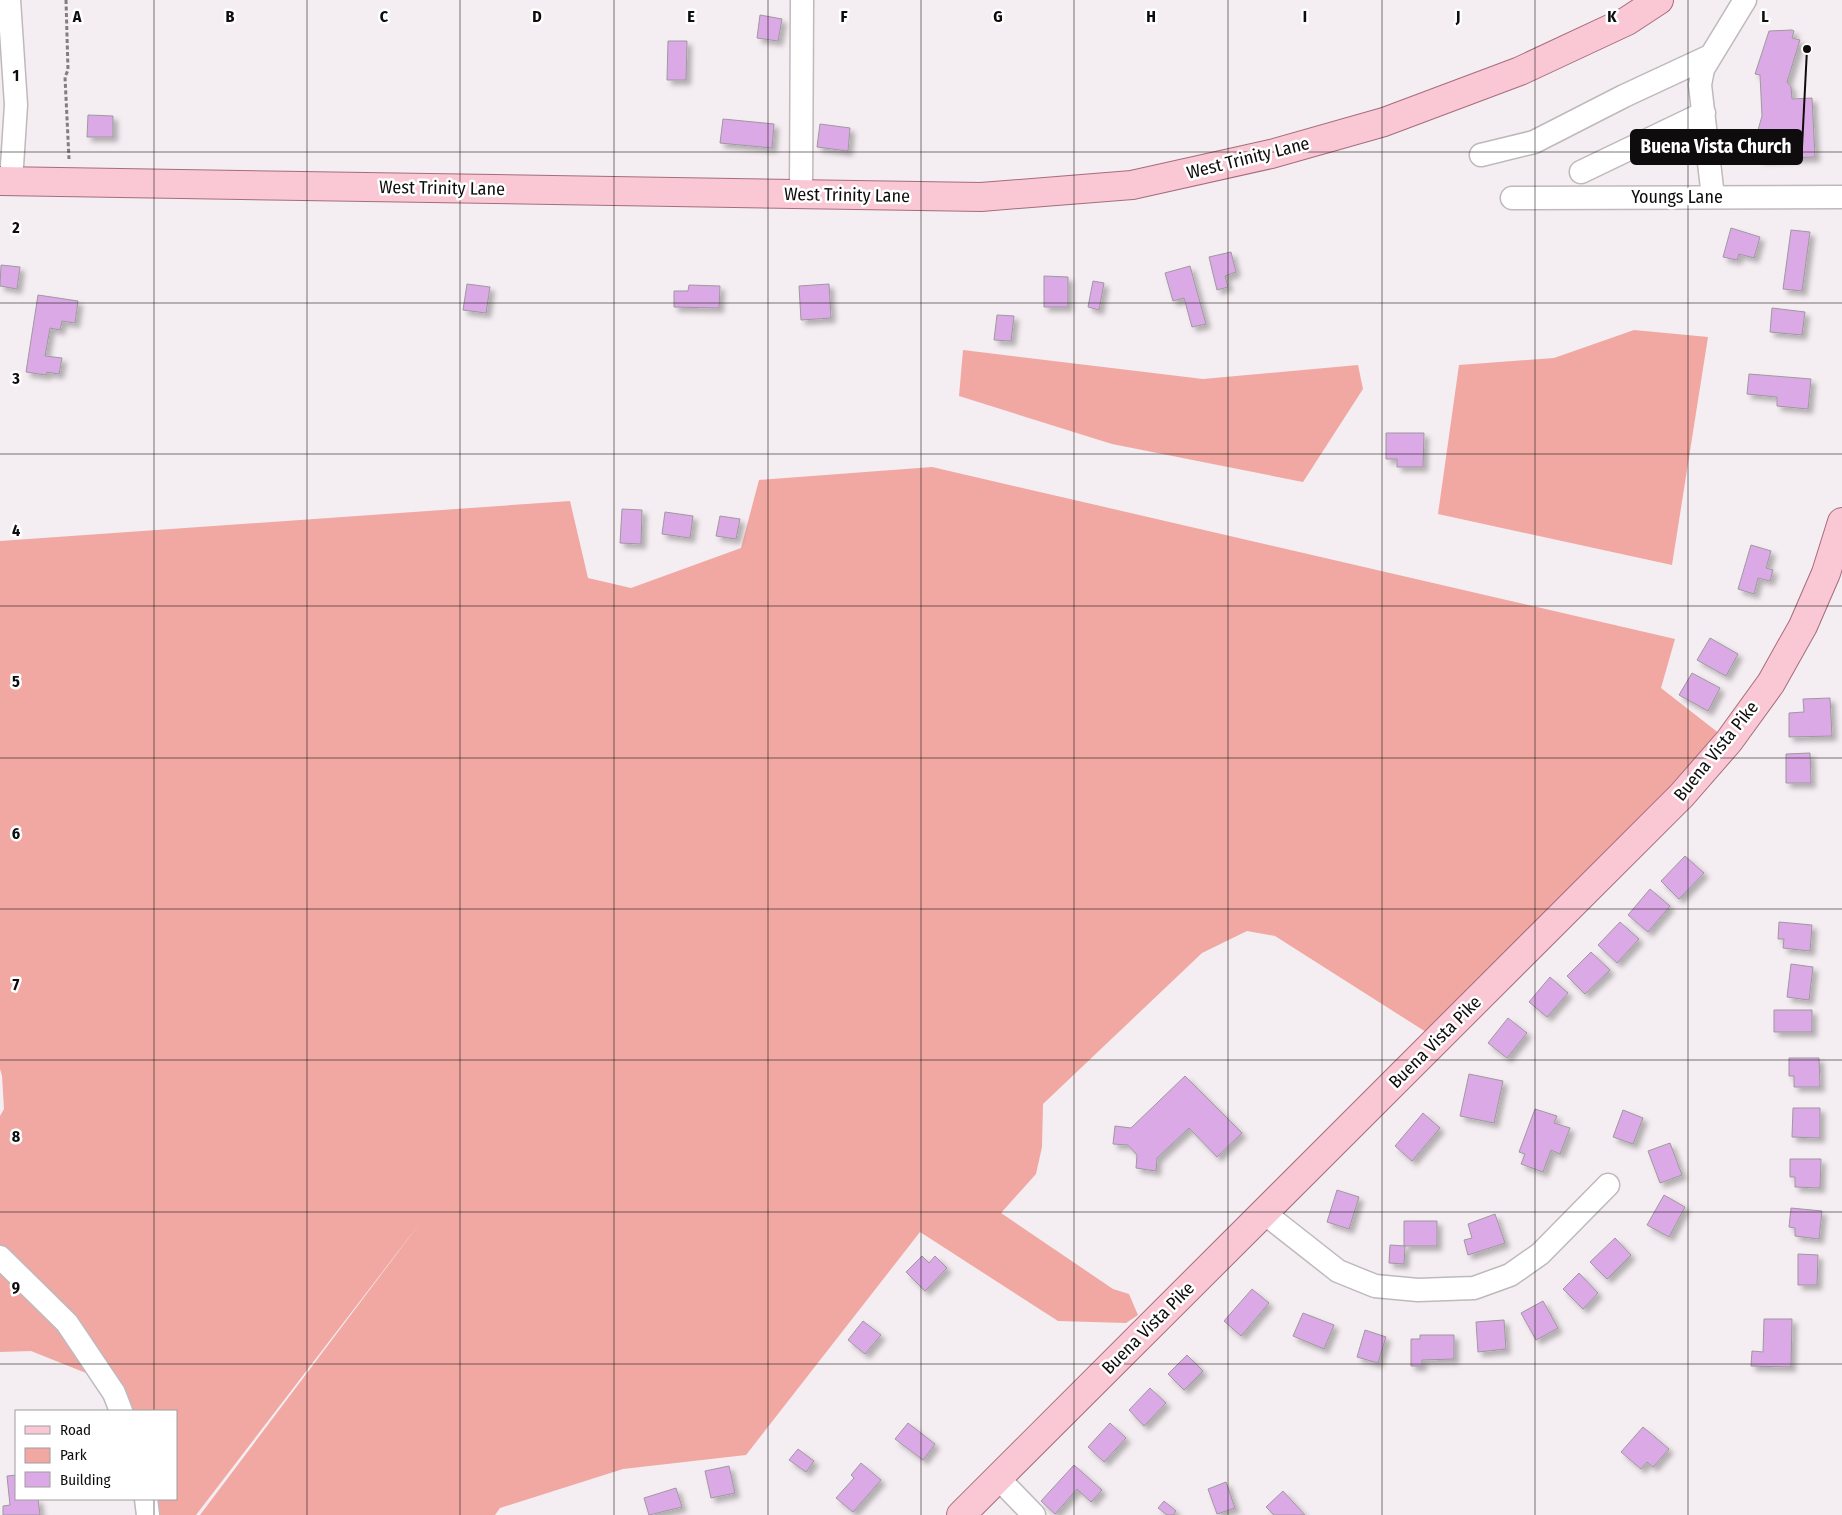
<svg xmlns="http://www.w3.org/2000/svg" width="1842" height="1515" font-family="'Fira Sans Condensed',sans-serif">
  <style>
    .green { fill: #f1a8a3 }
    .building { fill: #dca9e7; stroke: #9e999e; filter: url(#shadow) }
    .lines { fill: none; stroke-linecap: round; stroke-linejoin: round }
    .minor-casing { stroke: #bfb9bc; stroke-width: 25 }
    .major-casing { stroke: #a56d7c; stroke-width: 30 }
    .path { stroke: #827d80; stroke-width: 3; stroke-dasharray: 4 2.5; stroke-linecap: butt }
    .minor { stroke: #fff; stroke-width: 22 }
    .major { stroke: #fac7d4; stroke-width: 28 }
    .grid { fill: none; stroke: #0e0c0d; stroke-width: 1; stroke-opacity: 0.55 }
    .labels { text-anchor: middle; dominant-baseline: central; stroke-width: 5; stroke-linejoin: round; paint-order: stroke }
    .street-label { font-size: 18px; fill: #0e0c0d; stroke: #fff }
    .grid-label { font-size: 16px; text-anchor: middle; font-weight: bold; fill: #0e0c0d; stroke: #fff; stroke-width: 5; stroke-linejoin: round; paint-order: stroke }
    .leader { fill: none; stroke: #0e0c0d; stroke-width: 2 }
    .callout-dot { fill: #0e0c0d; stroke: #fff; stroke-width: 2 }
    .callout { fill: #0e0c0d; stroke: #0e0c0d; stroke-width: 2 }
    .callout-label { font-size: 19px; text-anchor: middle; font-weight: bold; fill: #fff }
  </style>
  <defs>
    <filter id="shadow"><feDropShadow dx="4.5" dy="4.5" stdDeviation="2.5" flood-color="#0004"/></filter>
  </defs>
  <rect width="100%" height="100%" fill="#f4edf1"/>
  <path class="green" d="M1634,330L1708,337L1672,565L1438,514L1459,365L1554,358Z
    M963,350L1203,379L1358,365L1363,389L1303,482L1112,444L959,396Z
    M932,467L1675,639L1661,688L1729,741L1437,1039L1275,936L1247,931L1202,953L1043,1104L1042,1147L1036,1174L1001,1213L1113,1289L1129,1294L1138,1315L1126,1323L1058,1321L920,1232L746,1455L623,1469L500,1508L495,1515H200L423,1219L196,1515H148L146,1499H176V1411H121L106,1381L31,1351L0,1352V1116L4,1109L2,1076L0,1069V541L570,501L588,578L631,588L741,548L759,480Z"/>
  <path class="building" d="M760,15L782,19L778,41L757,38Z
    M1792,30L1794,31L1792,38L1800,40L1787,82L1791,87L1792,99L1812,98L1815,157L1759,159L1758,130L1762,116L1760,75L1755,74L1769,31Z
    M668,41H687L686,80H667Z
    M88,115L113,116V137H87Z
    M723,119L774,124L772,148L720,143Z
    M820,124L850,128L848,151L817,147Z
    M1731,228L1760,237L1754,258L1739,254L1737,260L1723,257Z
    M1791,230L1810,232L1802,291L1783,289Z
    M1231,252L1236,272L1225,276L1228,287L1217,290L1209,257Z
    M1,265L20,267L17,289L0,286Z
    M1190,266L1206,324L1192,327L1184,298L1173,301L1165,273Z
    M1044,276L1068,277V307H1044Z
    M1093,281L1104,283L1099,310L1088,307Z
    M467,284L490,287L486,313L463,310Z
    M829,284L831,318L801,320L799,286Z
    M689,285L720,286L719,308L674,307V291H688Z
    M38,295L78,301L75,323L62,321L60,330L50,328L45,356L62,358L59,374L47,372L46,375L26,372Z
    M1772,308L1805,312L1802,335L1770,332Z
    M997,315L1014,316L1011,341L994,340Z
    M1749,374L1811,379L1808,409L1777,406V397L1747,394Z
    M1386,433H1424L1423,467H1397V459H1386Z
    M622,509L642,510L641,544L620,543Z
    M665,512L693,516L690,538L662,534Z
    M720,516L740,519L736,539L716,536Z
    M1751,545L1771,551L1766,568L1773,570L1770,581L1758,578L1754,594L1738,589Z
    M1710,638L1738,654L1726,676L1697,660Z
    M1692,673L1720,688L1708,711L1679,695Z
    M1830,698L1832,736L1789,737V713L1804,712L1803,699Z
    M1810,753L1811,783H1786V754Z
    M1685,856L1704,873L1679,899L1661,881Z
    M1650,889L1670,906L1648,932L1628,915Z
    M1620,922L1639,939L1617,963L1598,945Z
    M1779,922L1812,925L1810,951L1783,948L1784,939H1778Z
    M1591,952L1610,970L1585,994L1567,976Z
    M1791,964L1813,967L1809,1000L1787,997Z
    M1550,977L1568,993L1547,1017L1529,1002Z
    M1774,1010H1812V1032H1774Z
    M1508,1018L1527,1033L1507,1058L1488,1043Z
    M1789,1058H1819L1820,1087H1794V1076H1789Z
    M1469,1074L1503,1081L1494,1123L1460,1116Z
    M1185,1076L1242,1133L1217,1157L1189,1128L1157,1158L1156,1171L1136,1168L1137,1155L1128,1145L1113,1144L1115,1126L1131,1128Z
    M1793,1108H1820V1138L1792,1137Z
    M1535,1109L1557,1116L1554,1123L1570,1128L1560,1154L1551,1150L1543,1172L1521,1164L1525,1154L1519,1152Z
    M1623,1110L1643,1118L1633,1144L1613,1137Z
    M1423,1113L1440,1128L1412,1161L1395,1146Z
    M1670,1143L1682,1175L1660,1183L1648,1151Z
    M1790,1159H1821L1820,1188L1795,1187V1177H1790Z
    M1337,1190L1359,1197L1349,1229L1327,1222Z
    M1664,1195L1685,1207L1669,1237L1647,1225Z
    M1791,1208L1822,1211L1819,1239L1795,1236V1228L1789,1227Z
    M1495,1214L1505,1243L1468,1255L1464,1240L1472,1238L1468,1224Z
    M1404,1221H1437V1246H1404Z
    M1615,1238L1631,1255L1607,1279L1590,1262Z
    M1390,1245L1405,1246L1404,1264L1389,1263Z
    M1798,1254L1818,1255L1817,1285H1798Z
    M922,1256L929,1263L935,1256L947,1268L925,1291L906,1272Z
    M1579,1273L1598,1293L1583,1309L1563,1289Z
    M1252,1289L1269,1303L1241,1336L1224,1321Z
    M1543,1301L1558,1328L1536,1340L1521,1313Z
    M1303,1313L1334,1325L1324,1349L1293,1336Z
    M1764,1319H1792L1791,1367L1751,1366L1752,1351L1763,1352Z
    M1504,1320L1506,1349L1478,1352L1476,1322Z
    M863,1321L881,1335L865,1354L848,1340Z
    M1365,1330L1386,1337L1378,1363L1357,1357Z
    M1420,1335H1454V1359L1422,1360V1366H1411V1339H1420Z
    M1187,1355L1203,1371L1184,1390L1168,1374Z
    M1150,1388L1166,1403L1144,1426L1129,1410Z
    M908,1423L935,1444L923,1460L895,1439Z
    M1110,1423L1126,1438L1104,1462L1088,1447Z
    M1643,1427L1669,1449L1653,1467L1647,1462L1641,1469L1621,1452Z
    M798,1449L814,1461L806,1472L789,1460Z
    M861,1463L881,1480L853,1512L836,1498L854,1478L851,1475Z
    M1074,1465L1102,1490L1091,1502L1077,1489L1055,1514L1041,1501Z
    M729,1466L735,1493L711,1498L705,1471Z
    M16,1475V1499H38L40,1515H3V1506L10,1505L7,1476Z
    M1226,1482L1235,1508L1217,1514L1208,1489Z
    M676,1488L682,1507L649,1515L644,1498Z
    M1283,1491L1305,1515H1274L1266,1507Z
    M1164,1501L1176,1511L1173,1515H1167L1158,1508Z"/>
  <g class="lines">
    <defs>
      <path id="minor" d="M9,0L16,105L11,181
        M1481,155L1534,142L1624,96L1710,56
        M1581,172L1704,113
        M801,194L802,0
        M1713,197L1700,85L1703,69L1745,0
        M1512,198L1842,197
        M1263,1212L1338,1271L1375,1286L1418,1290L1474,1288L1510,1275L1540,1254L1608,1185
        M0,1257L67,1323L114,1393L121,1411
        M998,1478L1034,1515
        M146,1499L148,1515"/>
      <path id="major" d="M0,181L981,197L1132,185L1271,154L1384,122L1520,71L1627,21L1659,0
        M961,1515L1682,795L1729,741L1771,683L1803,626L1826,573L1842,522"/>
    </defs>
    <use href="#minor" class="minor-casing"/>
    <use href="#major" class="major-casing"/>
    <path class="path" d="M66,0L68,70L65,77L69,159"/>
    <use href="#minor" class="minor"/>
    <use href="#major" class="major"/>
  </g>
  <path class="grid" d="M154,0V1411M307,0V1515M460,0V1515M614,0V1515M768,0V1515M921,0V1515M1074,0V1515M1228,0V1515M1382,0V1515M1535,0V1515M1688,0V1515M0,152H1842M0,303H1842M0,454H1842M0,606H1842M0,758H1842M0,909H1842M0,1060H1842M0,1212H1842M0,1364H1842M154,1499V1515"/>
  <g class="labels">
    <g class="street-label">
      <text transform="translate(1248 158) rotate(-14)">West Trinity Lane</text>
      <text transform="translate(442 188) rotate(1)">West Trinity Lane</text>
      <text transform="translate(847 195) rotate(1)">West Trinity Lane</text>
      <text x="1677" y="197">Youngs Lane</text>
      <text transform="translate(1716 751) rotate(-51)">Buena Vista Pike</text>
      <text transform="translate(1435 1042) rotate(-45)">Buena Vista Pike</text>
      <text transform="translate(1148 1328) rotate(-45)">Buena Vista Pike</text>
    </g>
  </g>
  <g class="grid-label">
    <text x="77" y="22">A</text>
    <text x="230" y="22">B</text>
    <text x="384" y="22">C</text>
    <text x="537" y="22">D</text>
    <text x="691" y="22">E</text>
    <text x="844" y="22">F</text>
    <text x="998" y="22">G</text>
    <text x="1151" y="22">H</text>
    <text x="1305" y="22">I</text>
    <text x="1458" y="22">J</text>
    <text x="1612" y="22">K</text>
    <text x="1765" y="22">L</text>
    <text x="16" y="81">1</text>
    <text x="16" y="233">2</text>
    <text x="16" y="384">3</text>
    <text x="16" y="536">4</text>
    <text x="16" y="687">5</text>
    <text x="16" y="839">6</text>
    <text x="16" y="990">7</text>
    <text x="16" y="1142">8</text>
    <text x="16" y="1293">9</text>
  </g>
  <path class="leader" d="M1807 49L1802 147"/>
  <circle class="callout-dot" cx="1807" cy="49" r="5"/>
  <rect class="callout" x="1631" y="130" width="171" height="34" rx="5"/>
  <g class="callout-label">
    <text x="1716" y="153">Buena Vista Church</text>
  </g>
  <rect x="15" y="1410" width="162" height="90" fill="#ffffff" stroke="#9f9e9e"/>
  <rect x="25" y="1426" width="25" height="8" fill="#fac7d4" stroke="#9f9e9e"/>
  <text x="60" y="1435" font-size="15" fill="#0e0c0d">Road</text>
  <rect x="25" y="1448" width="25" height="15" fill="#f1a8a3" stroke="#9f9e9e"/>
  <text x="60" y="1460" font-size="15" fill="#0e0c0d">Park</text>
  <rect x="25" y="1472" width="25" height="15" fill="#dca9e7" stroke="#9f9e9e"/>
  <text x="60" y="1485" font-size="15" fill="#0e0c0d">Building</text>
</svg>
